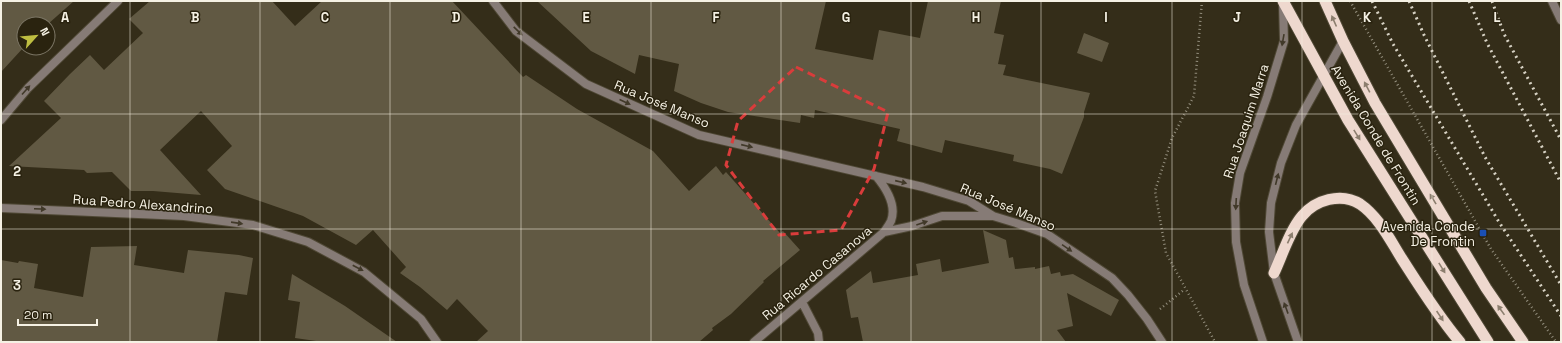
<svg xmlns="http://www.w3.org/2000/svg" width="1562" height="343" font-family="'Space Grotesk',sans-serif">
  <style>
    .building { fill: #615943 }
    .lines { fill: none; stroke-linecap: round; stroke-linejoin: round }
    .minor-casing { stroke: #4f4835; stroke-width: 10 }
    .tertiary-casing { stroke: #4f4835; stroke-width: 10 }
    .trunk-casing { stroke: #4f4835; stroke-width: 13 }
    .path { stroke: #948f7e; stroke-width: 2.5; stroke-dasharray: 1 3; stroke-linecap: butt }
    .minor { stroke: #867b76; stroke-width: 8 }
    .tertiary { stroke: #867b76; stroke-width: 8 }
    .trunk { stroke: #eed8ce; stroke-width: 11 }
    .rail { stroke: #d6d1c3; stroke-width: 3; stroke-dasharray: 2 4; stroke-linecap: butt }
    .oneway { fill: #8c7e6e }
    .oneway2 { fill: #413929 }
    .marked { fill: none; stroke: #d93c3b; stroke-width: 3; stroke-dasharray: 8 5; stroke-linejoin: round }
    .grid { fill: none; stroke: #f5f1e4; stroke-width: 1; stroke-opacity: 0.55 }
    .transit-dot { fill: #1a4fb4; stroke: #2a230f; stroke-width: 1.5 }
    .labels { text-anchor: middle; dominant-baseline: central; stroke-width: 3; stroke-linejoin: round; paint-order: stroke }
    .street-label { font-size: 13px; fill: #f5f1e4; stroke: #2a230f }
    .poi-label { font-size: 13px; fill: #f5f1e4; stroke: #2a230f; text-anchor: end }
    .grid-label { font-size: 13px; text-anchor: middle; font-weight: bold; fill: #f5f1e4; stroke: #2a230f; stroke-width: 3; stroke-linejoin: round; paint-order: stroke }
  </style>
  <rect width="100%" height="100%" fill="#342d19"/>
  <path class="building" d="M1,1H74L48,24H24V47L1,72Z
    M150,1H272L295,26L322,1H452L523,77L526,75L577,109L653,151L689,191L716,166L723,175L726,172L780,233L783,231L800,250L763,281L764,282L731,314L712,328L713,330L699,342H476L488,331L457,299L447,310L420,287L400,273L406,267L373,230L356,245L303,216L225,189L207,170L232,146L201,111L160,150L201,195L153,191H131L112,172L87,173L84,170L9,166L61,118L44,101L70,74L90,55L104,70L143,33L129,19Z
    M537,1H826L815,49L873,60L879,30L920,38L928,1H1001L994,33L1004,35L998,64L1006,65L1003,75L1090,93L1084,112V117L1062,174L1050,169L1013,161L1014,155L945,140L942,153L897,141L900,129L815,110L814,118L801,115L800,123L728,112L701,103L674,91L679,64L639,55L635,74L591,51Z
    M1084,33L1109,43L1102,62L1077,53Z
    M983,230L1006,240L1009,258L1013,257L1015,269L1035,267V269L1049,266L1051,274L1060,272L1061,276L1073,274L1119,300L1111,316L1067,293L1073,326L1057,330L1066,342H863L858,317L851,318L846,290L871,271L873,283L918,275L916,264L940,259L942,272L989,263Z
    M137,246L134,265L184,273L188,250L239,255L253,258L247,295L225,292L217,342H1V260L18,263L19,261L38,264L34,288L83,297L91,247Z
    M292,274L345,306L397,342H323L295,338L300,302L288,300Z"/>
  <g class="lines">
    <defs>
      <path id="minor" d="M493,1L516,31L586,84L699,135L923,187L969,201L993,216L1016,223L1047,234L1112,278L1128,295L1147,319L1162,342
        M1,120L28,88L118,1
        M876,176C886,188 897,205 891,221C889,225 886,229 884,232
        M1,208L184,216L253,225L308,242L364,272L421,319L437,342
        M802,302L818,333L819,342
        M754,342L884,232L912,226L942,216H993"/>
      <path id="tertiary" d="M1552,1L1561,20
        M1263,342L1244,285L1236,242L1235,203L1240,173L1267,97L1284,41L1283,4
        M1298,342L1274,273L1269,232L1271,203L1281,163L1296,125L1343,41"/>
      <path id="trunk" d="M1283,1L1348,120L1488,342
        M1325,1L1343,41L1375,103L1486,288L1523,342
        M1274,273C1282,256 1290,230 1302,216C1315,200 1341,192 1360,204C1379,217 1390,240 1402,259C1420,287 1438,316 1460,342"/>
    </defs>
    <use href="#minor" class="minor-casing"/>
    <use href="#tertiary" class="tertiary-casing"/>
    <use href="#trunk" class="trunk-casing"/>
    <path class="path" d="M1202,1L1194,96L1172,138L1155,191L1166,253L1215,342
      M1350,1L1491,249L1556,342
      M1160,309L1185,289"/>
    <use href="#minor" class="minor"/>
    <use href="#tertiary" class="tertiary"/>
    <use href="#trunk" class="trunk"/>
    <path class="rail" d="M1372,1L1393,44L1499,222L1561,316
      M1409,1L1424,35L1485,157L1561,285
      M1469,1L1487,43L1561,183
      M1492,1L1504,34L1561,140"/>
  </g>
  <defs><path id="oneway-solid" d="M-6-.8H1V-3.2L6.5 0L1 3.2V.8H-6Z"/></defs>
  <g class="oneway">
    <use href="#oneway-solid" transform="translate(1334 21) rotate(-114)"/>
    <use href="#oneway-solid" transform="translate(1367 87) rotate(-118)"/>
    <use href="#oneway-solid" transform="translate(1357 135) rotate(58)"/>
    <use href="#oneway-solid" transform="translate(1433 199) rotate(-121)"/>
    <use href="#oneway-solid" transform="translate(1290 238) rotate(-65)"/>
    <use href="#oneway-solid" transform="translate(1442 268) rotate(58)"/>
    <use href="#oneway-solid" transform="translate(1501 310) rotate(-125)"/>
    <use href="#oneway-solid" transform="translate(1440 316) rotate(56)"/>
  </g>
  <g class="oneway2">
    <use href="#oneway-solid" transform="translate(518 31) rotate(44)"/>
    <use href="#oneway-solid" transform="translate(1283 40) rotate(100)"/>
    <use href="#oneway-solid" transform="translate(26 90) rotate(-48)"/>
    <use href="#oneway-solid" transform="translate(625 102) rotate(25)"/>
    <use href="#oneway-solid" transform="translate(747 146) rotate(13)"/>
    <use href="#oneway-solid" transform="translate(1277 179) rotate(-76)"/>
    <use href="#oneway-solid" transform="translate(901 182) rotate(13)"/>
    <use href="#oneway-solid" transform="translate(1236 204) rotate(93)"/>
    <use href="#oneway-solid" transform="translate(40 209) rotate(3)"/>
    <use href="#oneway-solid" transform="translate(237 223) rotate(8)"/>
    <use href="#oneway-solid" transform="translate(922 223) rotate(-19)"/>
    <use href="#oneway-solid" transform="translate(1067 248) rotate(34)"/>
    <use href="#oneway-solid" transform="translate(358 268) rotate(28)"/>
    <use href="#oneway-solid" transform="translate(1286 308) rotate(-110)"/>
  </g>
  <path class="marked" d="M796,67L888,112L874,169L841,230L779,235L726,165L738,121Z"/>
  <path class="grid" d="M130,1V342M260,1V342M390,1V342M521,1V342M651,1V342M781,1V342M911,1V342M1041,1V342M1172,1V342M1302,1V342M1432,1V342M1,114H1561M1,229H1561"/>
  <rect class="transit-dot" x="1479" y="229" width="8" height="8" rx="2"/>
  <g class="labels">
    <g class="street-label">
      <text transform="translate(662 104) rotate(23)">Rua José Manso</text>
      <text transform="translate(1246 121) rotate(-72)">Rua Joaquim Marra</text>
      <text transform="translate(1376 135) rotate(59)">Avenida Conde de Frontin</text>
      <text transform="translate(143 204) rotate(4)">Rua Pedro Alexandrino</text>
      <text transform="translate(1008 207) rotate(23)">Rua José Manso</text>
      <text transform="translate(817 273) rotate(-40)">Rua Ricardo Casanova</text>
    </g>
    <g class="poi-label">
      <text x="1475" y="226">Avenida Conde<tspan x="1475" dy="15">De Frontin</tspan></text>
    </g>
  </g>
  <g class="grid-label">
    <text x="65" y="22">A</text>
    <text x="195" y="22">B</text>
    <text x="325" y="22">C</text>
    <text x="456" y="22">D</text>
    <text x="586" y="22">E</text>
    <text x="716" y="22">F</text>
    <text x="846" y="22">G</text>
    <text x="976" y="22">H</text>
    <text x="1106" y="22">I</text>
    <text x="1237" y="22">J</text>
    <text x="1367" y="22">K</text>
    <text x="1497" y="22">L</text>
    <text x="17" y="176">2</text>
    <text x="17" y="290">3</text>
  </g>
  <rect width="1562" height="343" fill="none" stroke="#f5f1e4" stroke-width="4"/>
  <g transform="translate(36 36) rotate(63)"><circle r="19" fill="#2a230f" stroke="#7b7564"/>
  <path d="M0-3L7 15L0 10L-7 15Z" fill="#bfbe41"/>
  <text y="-6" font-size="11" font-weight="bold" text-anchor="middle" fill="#f5f1e4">N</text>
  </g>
  <path d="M18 319v6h79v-6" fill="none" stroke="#f5f1e4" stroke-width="2"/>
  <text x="24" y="319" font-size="12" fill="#f5f1e4" stroke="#2a230f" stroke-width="3" paint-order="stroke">20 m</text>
</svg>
